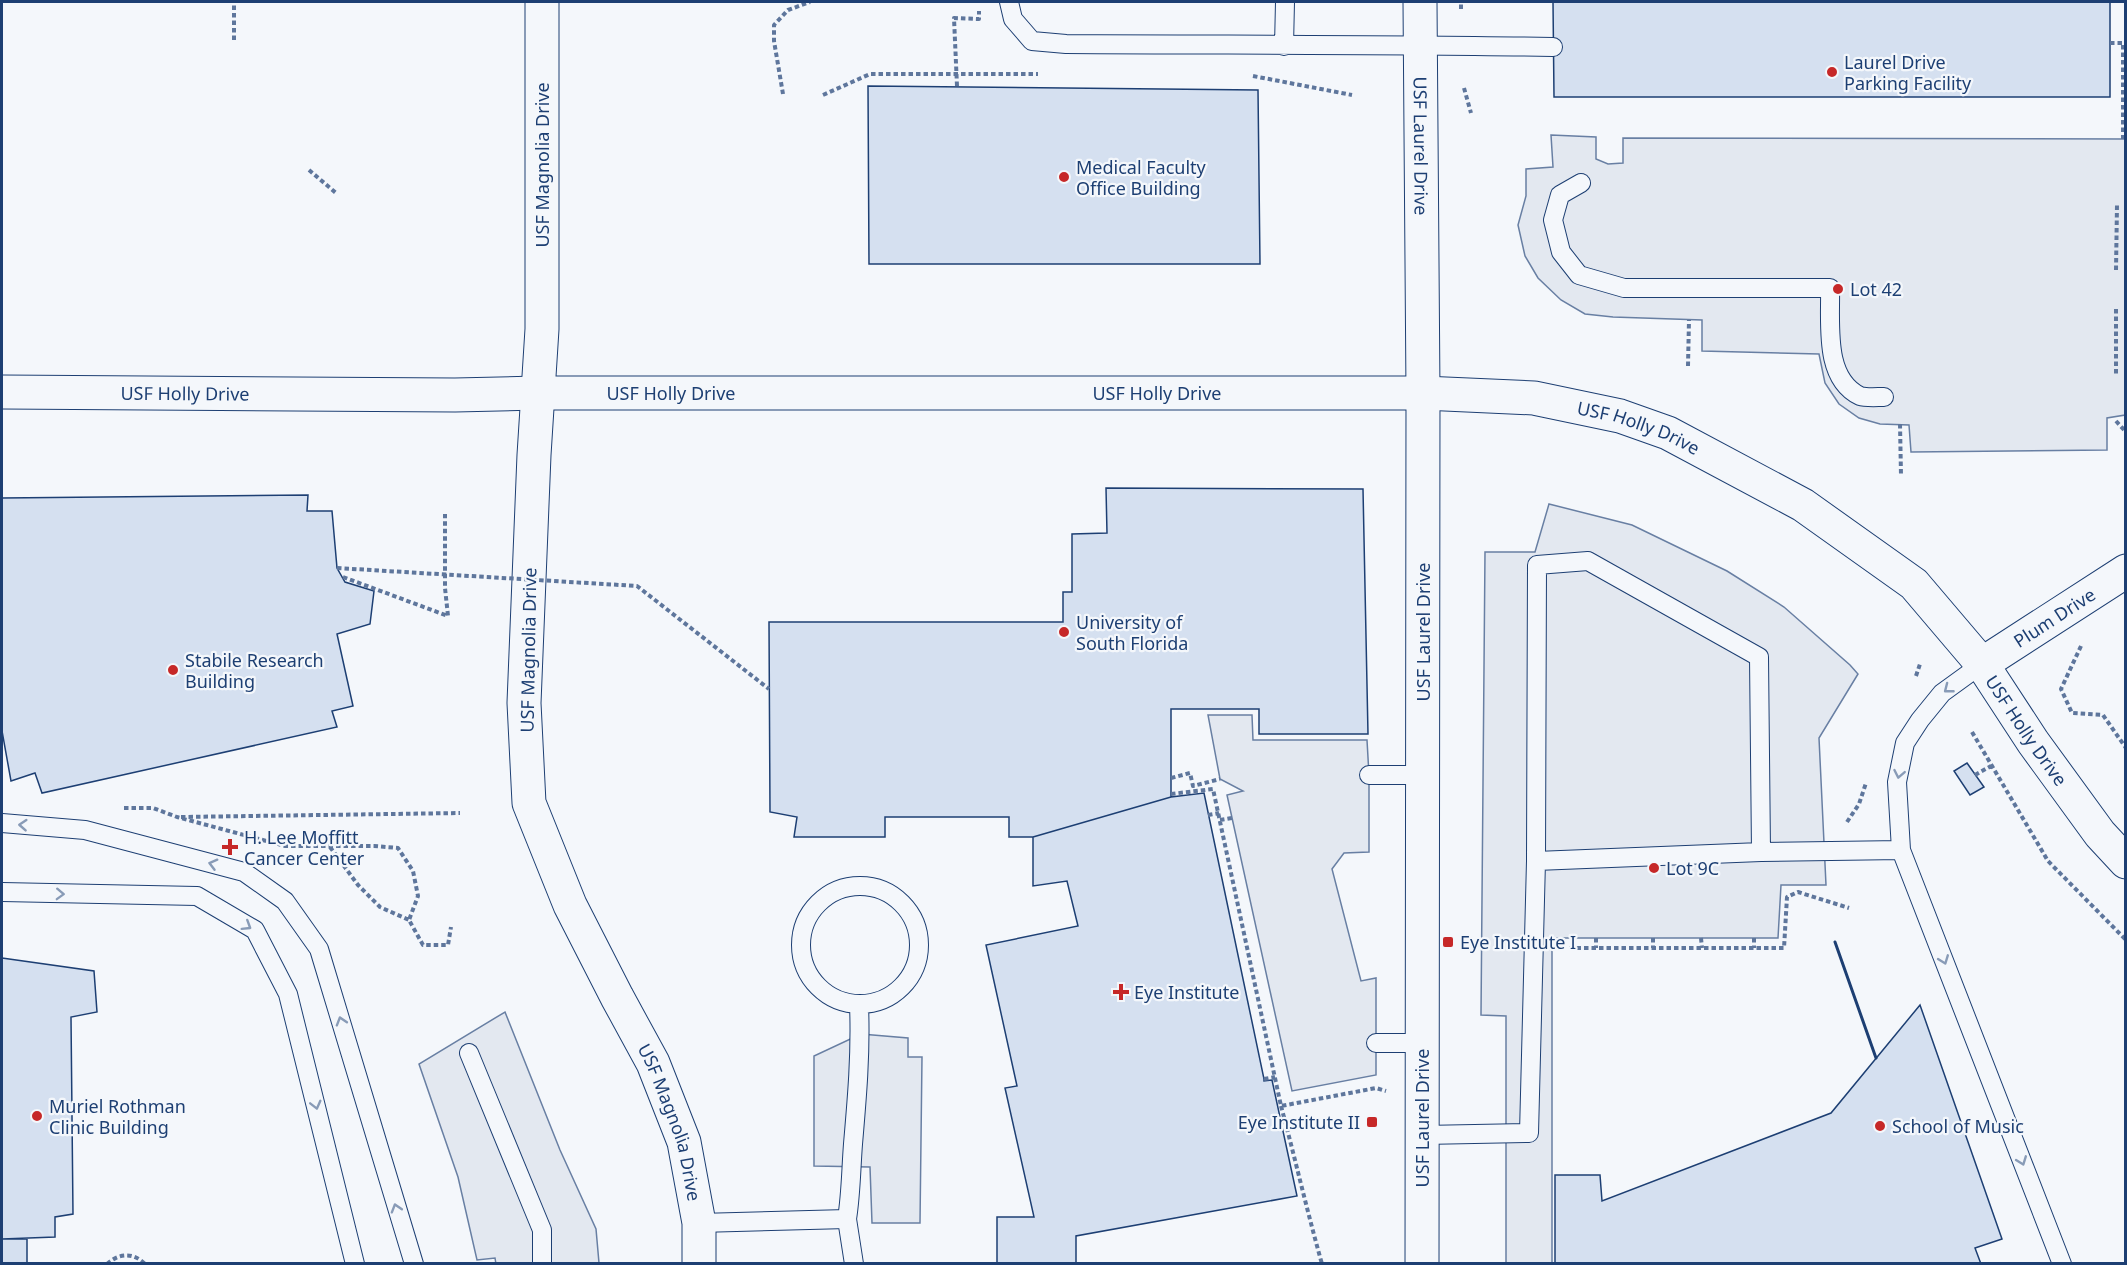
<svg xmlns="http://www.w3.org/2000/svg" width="2127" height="1265" font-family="'Noto Sans',sans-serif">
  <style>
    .parking { fill: #e3e8f0; stroke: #687fa3; stroke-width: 1.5 }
    .building { fill: #d5e0f0; stroke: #1d3f73; stroke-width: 1.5 }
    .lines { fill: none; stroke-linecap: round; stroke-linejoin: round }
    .lane-casing { stroke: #1d3f73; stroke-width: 20 }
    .street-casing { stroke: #1d3f73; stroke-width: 35 }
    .secondary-casing { stroke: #1d3f73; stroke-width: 35 }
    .path { stroke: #5e769c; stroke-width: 4; stroke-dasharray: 4.5 3; stroke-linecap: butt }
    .lane { stroke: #f4f7fb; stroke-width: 18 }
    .street { stroke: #f4f7fb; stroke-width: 33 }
    .secondary { stroke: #f4f7fb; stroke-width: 33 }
    .path-bridge { stroke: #5e769c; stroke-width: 4; stroke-dasharray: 4.5 3; stroke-linecap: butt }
    .wall { stroke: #1d3f73; stroke-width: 3 }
    .oneway { stroke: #889bb7 }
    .poi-dot { fill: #c62828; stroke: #f4f7fb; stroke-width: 2 }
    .labels { text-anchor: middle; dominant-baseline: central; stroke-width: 4.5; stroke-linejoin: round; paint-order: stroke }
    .poi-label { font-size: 18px; fill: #1d3f73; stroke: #f4f7fb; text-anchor: start }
    .street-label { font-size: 18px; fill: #1d3f73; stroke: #f4f7fb }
  </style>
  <rect width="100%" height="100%" fill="#f4f7fb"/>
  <path class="parking" d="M1551,135L1596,137V159L1608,164L1623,163V138L2125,139V415L2107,418V450L1911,452L1909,425L1880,424L1859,418L1839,404L1825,383L1819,354L1702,351V320L1613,317L1585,314L1561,300L1538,278L1525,256L1518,225L1526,196V169L1553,167Z
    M1549,504L1632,525L1727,571L1784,607L1850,665L1858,674L1819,738L1826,885H1781L1778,938H1552V1263H1506V1016L1481,1015L1485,552H1535Z
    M1208,715H1252L1253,740H1367L1369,775V852L1344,853L1332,869L1361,981L1376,978V1075L1292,1091L1227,795L1243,791L1220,779Z
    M505,1012L560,1150L596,1229L599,1263L496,1264L495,1258L477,1260L458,1177L419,1064Z
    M861,1034L908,1038V1057H922L920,1223H872L870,1167L814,1166V1056Z"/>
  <path class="building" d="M1553,2H2110V97H1554Z
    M868,86L1258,90L1260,264H869Z
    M1106,488L1363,489L1368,734H1259V709H1171V797L1033,837H1009V817H885V837H794L797,817L770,812L769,622H1063V592H1072V534L1107,533Z
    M308,495L307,511H332L337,568L345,582L374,591L370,624L337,634L353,706L332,711L337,727L42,793L35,773L11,781L2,731V498Z
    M1967,763L1984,787L1970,795L1954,771Z
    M1204,793L1264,1079V1081L1272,1080L1297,1196L1076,1236V1264H997V1217H1034L1005,1088L1017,1086L986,945L1078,926L1067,881L1033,886V837L1171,797Z
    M2,958L94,971L97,1012L71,1017L73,1214L55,1217V1237L2,1239Z
    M1920,1005L2002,1239L1975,1248L1981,1264H1555V1175H1600L1602,1201L1831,1113Z
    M2,1239H27V1264H2Z"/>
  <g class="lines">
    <defs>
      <path id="lane" d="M1009,2L1013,19L1032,41L1066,44C1229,45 1391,44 1553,47
        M1284,46L1285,2
        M1581,183L1560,195L1553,220L1561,252L1579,275L1624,288H1830C1831,323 1823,378 1860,396C1866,398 1877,397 1884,397
        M1982,664L1942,693L1920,720L1905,743L1897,782L1901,850L2062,1264
        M1369,775H1423
        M2,823L85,830L244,872L285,901L319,949L414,1264
        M1761,852L1759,657L1588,561L1537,565L1536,861L1761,852L1901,850
        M801 945a59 59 0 1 1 118 0a59 59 0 1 1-118 0Z
        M2,892L197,896L255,930L288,994L355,1264
        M1376,1043H1422
        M469,1053L542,1230V1264
        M1423,1135L1529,1133L1536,861
        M847,1219L854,1264
        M699,1223L847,1219C851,1194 851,1170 853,1144C857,1098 861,1052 859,1005"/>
      <g id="street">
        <path id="s1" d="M1420,2L1423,393L1422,1264"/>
        <path id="s2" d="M1982,664L2126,571"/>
      </g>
      <g id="secondary">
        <path id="s3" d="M542,2V329L534,455L524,703L529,803L570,905L617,997L653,1063L684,1142L699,1223V1264"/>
        <path id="s4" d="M2,392L455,395L537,393H1423L1534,398L1620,416L1668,433L1803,505L1914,584L1982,664L2033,742L2100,834L2126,862"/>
      </g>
    </defs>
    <use href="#lane" class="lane-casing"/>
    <use href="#street" class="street-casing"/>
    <use href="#secondary" class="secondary-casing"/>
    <path class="path" d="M1461,9V2
      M234,40V2
      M2110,43H2123V139
      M1253,76L1352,95
      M957,86L954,18L979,19V11
      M1464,88L1471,113
      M783,94L774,41V25L788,10L810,2
      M823,95L870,74H1038
      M309,170L336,193
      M2116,270L2117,205
      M2116,309V375
      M1688,366L1689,320
      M2116,421L2126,432
      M1900,424L1901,475
      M343,577L448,616L445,588V514
      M2081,646L2061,689L2072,713L2103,715L2126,748
      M1916,676L1920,664
      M1972,732L2048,861L2126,940
      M1975,775L1991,766
      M1171,778L1190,773L1193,786L1220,779
      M1171,794L1213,789L1281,1106L1376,1088L1386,1091
      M124,808H153L177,817L285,846H374L398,848L413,871L418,896L409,920L423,945H448L451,927
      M1208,815L1219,813
      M181,817L460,813
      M1220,820L1232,818
      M1847,822L1859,804L1866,783
      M330,847L358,885L380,907L409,920
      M1596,938V948
      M1653,938V948
      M1701,938L1702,948
      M1754,938V948
      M1569,948H1784L1787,897L1798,892L1849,908
      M1264,1079L1275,1077
      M1281,1106C1295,1158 1307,1211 1322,1264
      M107,1264C119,1253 133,1252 145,1264"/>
    <use href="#lane" class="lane"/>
    <use href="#street" class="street"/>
    <use href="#secondary" class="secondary"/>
    <path class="path-bridge" d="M337,568L637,586L769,689"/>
    <path class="wall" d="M1835,942L1876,1058"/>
  </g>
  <defs><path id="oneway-chevron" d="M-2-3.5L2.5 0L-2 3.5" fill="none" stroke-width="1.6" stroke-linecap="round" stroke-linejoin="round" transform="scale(1.5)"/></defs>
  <g class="oneway">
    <use href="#oneway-chevron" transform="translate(1948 689) rotate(142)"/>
    <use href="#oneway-chevron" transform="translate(1899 774) rotate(101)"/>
    <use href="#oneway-chevron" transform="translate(23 825) rotate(-176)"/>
    <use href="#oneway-chevron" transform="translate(213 864) rotate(-165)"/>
    <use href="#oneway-chevron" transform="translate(60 894) rotate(2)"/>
    <use href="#oneway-chevron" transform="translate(247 926) rotate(32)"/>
    <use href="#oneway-chevron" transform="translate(1944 960) rotate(69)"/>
    <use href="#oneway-chevron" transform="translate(341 1021) rotate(-107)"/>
    <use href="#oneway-chevron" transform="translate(316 1105) rotate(76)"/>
    <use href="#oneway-chevron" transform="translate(2022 1161) rotate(69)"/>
    <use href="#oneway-chevron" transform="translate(396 1208) rotate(-107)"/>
  </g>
  <g class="poi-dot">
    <circle cx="1832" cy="72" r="6"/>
    <circle cx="1064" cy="177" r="6"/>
    <circle cx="1838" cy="289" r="6"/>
    <circle cx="1064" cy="632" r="6"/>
    <circle cx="173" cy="670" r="6"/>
    <path d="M227 838h6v6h6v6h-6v6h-6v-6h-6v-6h6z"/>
    <circle cx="1654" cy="868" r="6"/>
    <rect x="1442" y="936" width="12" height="12" rx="3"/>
    <path d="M1118 983h6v6h6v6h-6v6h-6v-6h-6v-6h6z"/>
    <circle cx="37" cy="1116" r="6"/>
    <rect x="1366" y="1116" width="12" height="12" rx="3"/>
    <circle cx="1880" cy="1126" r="6"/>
  </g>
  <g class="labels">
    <g class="poi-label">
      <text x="1844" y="62">Laurel Drive<tspan x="1844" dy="21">Parking Facility</tspan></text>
      <text x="1076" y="167">Medical Faculty<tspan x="1076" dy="21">Office Building</tspan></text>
      <text x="1850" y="289">Lot 42</text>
      <text x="1076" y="622">University of<tspan x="1076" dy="21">South Florida</tspan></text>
      <text x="185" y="660">Stabile Research<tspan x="185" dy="21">Building</tspan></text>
      <text x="244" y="837">H. Lee Moffitt<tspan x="244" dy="21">Cancer Center</tspan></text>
      <text x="1666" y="868">Lot 9C</text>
      <text x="1460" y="942">Eye Institute I</text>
      <text x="1134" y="992">Eye Institute</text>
      <text x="49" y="1106">Muriel Rothman<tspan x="49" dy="21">Clinic Building</tspan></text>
      <text x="1360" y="1122" text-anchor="end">Eye Institute II</text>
      <text x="1892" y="1126">School of Music</text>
    </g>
    <g class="street-label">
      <text stroke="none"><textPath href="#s1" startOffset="144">USF Laurel Drive</textPath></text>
      <text transform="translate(542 165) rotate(-90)">USF Magnolia Drive</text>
      <text stroke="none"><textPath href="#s4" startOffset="669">USF Holly Drive</textPath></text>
      <text stroke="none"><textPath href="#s4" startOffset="1155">USF Holly Drive</textPath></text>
      <text stroke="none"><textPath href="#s4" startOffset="183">USF Holly Drive</textPath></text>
      <text stroke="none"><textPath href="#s4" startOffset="1641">USF Holly Drive</textPath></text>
      <text stroke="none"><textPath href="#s2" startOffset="86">Plum Drive</textPath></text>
      <text transform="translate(1423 632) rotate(-90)">USF Laurel Drive</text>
      <text transform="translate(528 650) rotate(-89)">USF Magnolia Drive</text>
      <text stroke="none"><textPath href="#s4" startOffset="2145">USF Holly Drive</textPath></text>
      <text transform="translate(1422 1118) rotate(-90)">USF Laurel Drive</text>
      <text stroke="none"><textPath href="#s3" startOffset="1152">USF Magnolia Drive</textPath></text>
    </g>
  </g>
  <rect width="2127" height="1265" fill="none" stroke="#1d3f73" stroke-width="6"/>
</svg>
